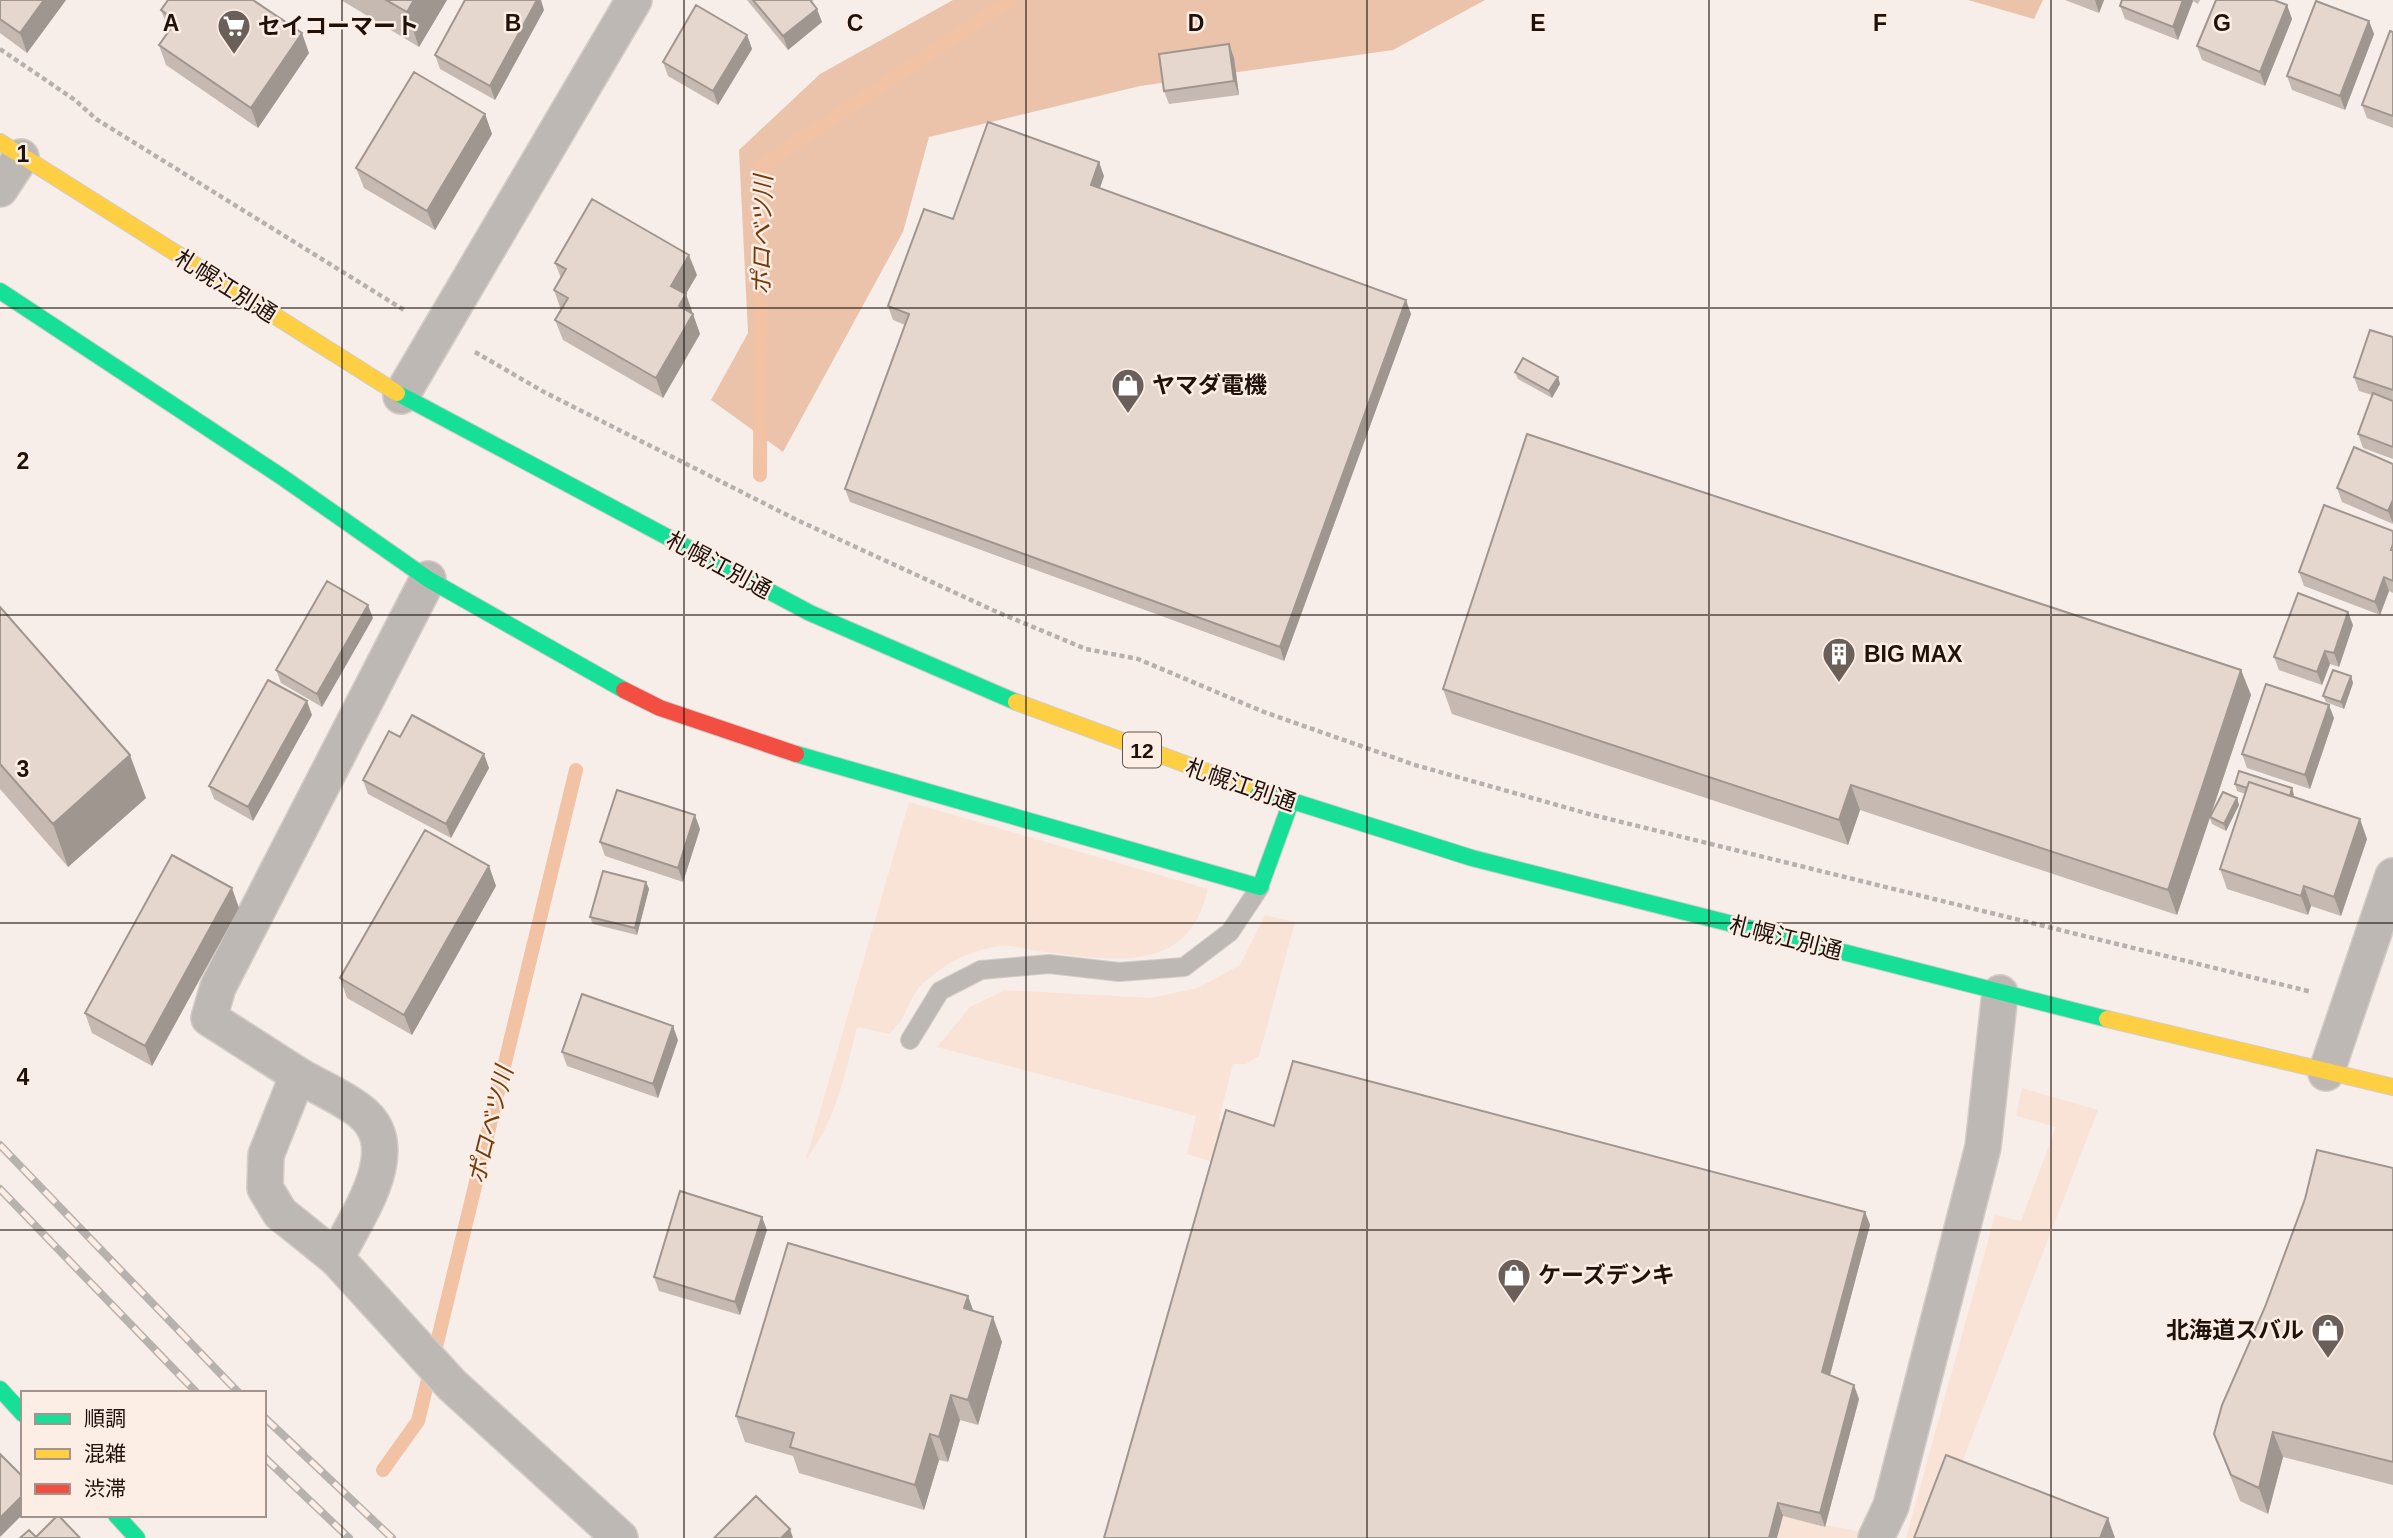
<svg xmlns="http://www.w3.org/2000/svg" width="2393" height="1538" font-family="Arial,'Noto Sans JP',sans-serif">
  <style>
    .green { fill: #f9e3d6 }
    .forest { fill: #eac3aa }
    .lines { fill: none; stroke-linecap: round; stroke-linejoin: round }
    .stream { stroke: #f2c2a4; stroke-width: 14 }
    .lane-casing { stroke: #d3ccc7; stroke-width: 20 }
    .street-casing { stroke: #d3ccc7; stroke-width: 38 }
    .fast-casing { stroke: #d3ccc7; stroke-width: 18 }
    .slow-casing { stroke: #d3ccc7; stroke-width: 18 }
    .jam-casing { stroke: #d3ccc7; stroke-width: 18 }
    .path { stroke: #b6b1ae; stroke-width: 4.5; stroke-dasharray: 5 3.5; stroke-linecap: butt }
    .lane { stroke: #beb8b5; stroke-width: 18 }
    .street { stroke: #beb8b5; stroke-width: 35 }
    .fast { stroke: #16e098; stroke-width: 16 }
    .slow { stroke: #ffcf43; stroke-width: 16 }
    .jam { stroke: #f24e42; stroke-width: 16 }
    .rail-casing { stroke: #b8b2ae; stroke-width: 8 }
    .rail { stroke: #fcede5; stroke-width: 5; stroke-dasharray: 16; stroke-linecap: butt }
    .wall { fill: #c5b9b1 }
    .shaded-wall { fill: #a09690 }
    .building { fill: #e5d7ce; stroke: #a09690; stroke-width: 2 }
    .grid { fill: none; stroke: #1e120b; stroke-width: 2; stroke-opacity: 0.55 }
    .labels { text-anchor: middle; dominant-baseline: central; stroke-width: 5; stroke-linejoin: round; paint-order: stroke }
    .shield { fill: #fcede5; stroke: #61544c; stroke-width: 2 }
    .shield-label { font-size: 21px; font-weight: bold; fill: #1e120b }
    .poi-label { font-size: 23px; font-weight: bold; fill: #1e120b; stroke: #fcede5; text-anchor: start }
    .street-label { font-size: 23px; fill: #1e120b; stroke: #fcede5 }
    .water-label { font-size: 24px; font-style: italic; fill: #763b0b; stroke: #fcede5 }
    .grid-label { font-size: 23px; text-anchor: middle; font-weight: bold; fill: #1e120b; stroke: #fcede5; stroke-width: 5; stroke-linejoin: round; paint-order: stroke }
  </style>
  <rect width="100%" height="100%" fill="#f7eeea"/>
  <path class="green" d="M909,802L1208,889C1187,979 1109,959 1037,951C1026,949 1012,945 1000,946C987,947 966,955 955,960C944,966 924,981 917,990C905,1008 908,1016 889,1034L857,1027C845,1074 836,1120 806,1160Z
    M1265,915L1295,922L1259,1056L1246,1064H1233L1219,1120L1231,1124L1219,1164L1187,1154L1196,1116L937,1047L970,1007L1005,990L1150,998L1198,988L1240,965Z
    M2022,1088L2098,1110L1933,1538H1906L1995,1215L2021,1221L2056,1127L2016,1116Z
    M1783,1516L1861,1532L1857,1538H1777Z"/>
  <path class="forest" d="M953,0H1485L1393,50L1140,86L929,137L903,232L783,452L711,400L748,333L739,150L820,74Z
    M1968,0H2043L2034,19Z"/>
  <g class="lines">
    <path class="stream" d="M760,475L761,166L1010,0
      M383,1470L418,1421L576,770"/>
    <defs>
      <path id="lane" d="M910,1040L940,991L981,970L1049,964L1119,972L1184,967L1230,932L1260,887"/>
      <path id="street" d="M0,189L21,157
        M401,396L634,0
        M428,579L218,987L209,1018L298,1075L266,1155L265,1188L280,1213L336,1258L452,1385L620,1538
        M2326,1073L2393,876
        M298,1075C318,1087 342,1097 360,1111C408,1148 356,1217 336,1258
        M1876,1538L1891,1506L1983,1147L2000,993"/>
      <path id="fast" d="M0,291L282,477L428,579L624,690
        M397,393L810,613L1016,702
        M796,754L1260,887L1291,802
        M1245,786L1472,858L2107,1019
        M0,1389L23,1414
        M116,1515L137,1538"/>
      <path id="slow" d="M0,142L397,393
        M1016,702L1245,786
        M2107,1019L2393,1087"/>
      <path id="jam" d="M624,690L660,708L796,754"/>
    </defs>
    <use href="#lane" class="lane-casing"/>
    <use href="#street" class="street-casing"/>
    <use href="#fast" class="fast-casing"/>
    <use href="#slow" class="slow-casing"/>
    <use href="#jam" class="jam-casing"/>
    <path class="path" d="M0,49L75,100L96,119L404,310
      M475,352L544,392L797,520L997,612L1086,649L1138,659L1264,712L1415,765L1589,814L2312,992"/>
    <use href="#lane" class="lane"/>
    <use href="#street" class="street"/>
    <use href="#fast" class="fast"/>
    <use href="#slow" class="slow"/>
    <use href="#jam" class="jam"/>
    <defs>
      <path id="rail" d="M0,1145L239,1393
        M0,1189L197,1393
        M264,1417L392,1538
        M264,1457L349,1538"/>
    </defs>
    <use href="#rail" class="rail-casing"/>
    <use href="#rail" class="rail"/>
  </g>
  <path class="wall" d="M0,0H66L27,53L0,33Z
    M341,0H447L419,47Z
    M747,0H814L811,2L822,22L788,50Z
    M2065,0H2104L2099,13Z
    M2122,0H2200L2198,4L2193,1L2178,40L2125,19L2120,6Z
    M2287,5L2292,19L2265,86L2202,60L2197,46Z
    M161,10L309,53L258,128L166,65L159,45L169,31Z
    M544,10L495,100L440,69L435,55Z
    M2369,21L2374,34L2345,110L2292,90L2287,76Z
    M2393,32V128L2367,118L2362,105Z
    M747,35L752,49L718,105L668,76L663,62Z
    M1229,44L1234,58L1239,95L1169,104L1164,91Z
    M485,114L492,134L435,230L364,188L356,168Z
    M1104,176L1100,188L1411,314L1284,661L850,502L845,489L905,325L893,320L888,306L953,219Z
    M555,263L697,275L685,294L700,334L663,398L563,340L555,320L561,310L554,290L561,278Z
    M2393,337V459L2363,448L2358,434L2372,395L2359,391L2354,377Z
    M1515,372L1558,377L1560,384L1552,398L1518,379Z
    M2393,464V524L2342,502L2337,488Z
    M2393,531V593L2389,591L2380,615L2304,586L2299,572Z
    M0,607L146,798L68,867L0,789Z
    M373,618L322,707L281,683L276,670Z
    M2353,625L2339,667L2330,664L2322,685L2279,670L2274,657Z
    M2241,670L2251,695L2211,815L2237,798L2239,805L2226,831L2212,824L2210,818L2177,915L1860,810L1848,845L1452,714L1443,689Z
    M2351,676L2353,683L2344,709L2326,702L2323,696Z
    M312,715L253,821L214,799L209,786Z
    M2334,718L2310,789L2247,768L2242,754Z
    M400,737L489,768L451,838L368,794L363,780Z
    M2235,784L2294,795V797L2367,839L2341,916L2311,906L2308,915L2227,889L2220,869L2245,794L2237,791Z
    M700,829L683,882L605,856L600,842Z
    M489,866L496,886L412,1035L347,998L340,978Z
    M646,882L649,889L637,935L593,924L590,917Z
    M239,908L152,1066L92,1033L85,1013Z
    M678,1040L658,1098L567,1066L562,1052Z
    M1274,1126L1865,1212L1870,1225L1830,1375L1859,1399L1825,1527L1783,1516Z
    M2393,1168V1485L2283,1457L2268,1514L2240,1501L2214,1434Z
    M767,1230L740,1315L659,1291L654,1277Z
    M968,1296L973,1311L1002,1342L978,1425L960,1420L948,1462L939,1460L924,1510L799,1473L793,1456L745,1442L736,1416Z"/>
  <path class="shaded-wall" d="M44,0H66L27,53L20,33Z
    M414,0H447L419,47L407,12Z
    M537,0H541L544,10L495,100L490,86Z
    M2095,0H2104L2099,13Z
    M2183,0H2192L2193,1L2178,40L2173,27Z
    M2287,5L2292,19L2265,86L2260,72Z
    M817,9L822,22L788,50L783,36Z
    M2369,21L2374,34L2345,110L2340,96Z
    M302,33L309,53L258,128L251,108Z
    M747,35L752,49L718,105L713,91Z
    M1229,44L1234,58L1239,95L1234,81Z
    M485,114L492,134L435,230L427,211Z
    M1099,162L1104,176L1096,199L1091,185Z
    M689,255L697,275L679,306L671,286Z
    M686,294L693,314L679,306Z
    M1406,300L1411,314L1284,661L1280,647Z
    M693,314L700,334L663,398L656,378Z
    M1558,377L1560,384L1552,398L1549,391Z
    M2393,500V523L2388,511Z
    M2384,577L2389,591L2380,615L2375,602Z
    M368,605L373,618L322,707L317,694Z
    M2348,612L2353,625L2339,667L2334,653Z
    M2325,651L2330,664L2322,685L2317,672Z
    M2241,670L2251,695L2177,915L2168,890Z
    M2351,676L2353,683L2344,709L2341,702Z
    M307,701L312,715L253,821L248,807Z
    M2329,705L2334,718L2310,789L2305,775Z
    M484,754L489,768L451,838L446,824Z
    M130,755L146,798L68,867L53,824Z
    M1851,785L1860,810L1848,845L1839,820Z
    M2292,788L2294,795L2290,808L2288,801Z
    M2237,798L2239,805L2226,831L2224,824Z
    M695,815L700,829L683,882L678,868Z
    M2360,819L2367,839L2341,916L2334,897Z
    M489,866L496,886L412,1035L404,1015Z
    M646,882L649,889L637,935L635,928Z
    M2304,886L2311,906L2308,915L2301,896Z
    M232,888L239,908L152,1066L145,1046Z
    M673,1026L678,1040L658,1098L653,1084Z
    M1865,1212L1870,1225L1827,1386L1822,1372Z
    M762,1217L767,1230L740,1315L735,1302Z
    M968,1296L977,1321L964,1308Z
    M993,1317L1002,1342L978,1425L968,1400Z
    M1854,1385L1859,1399L1825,1527L1820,1513Z
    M951,1395L960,1420L948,1462L939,1437Z
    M2273,1432L2283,1457L2268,1514L2259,1488Z
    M930,1434L939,1460L924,1510L915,1485Z
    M23,1495V1514L0,1537V1518Z
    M1778,1503L1783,1516L1777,1538H1769Z
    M2108,1518L2115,1538H2100Z
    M790,1529L793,1538H781Z"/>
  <path class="building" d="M0,0H44L20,33L0,19Z
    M168,0H253L302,33L251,108L159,45L176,21L161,10Z
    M386,0H414L407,12Z
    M465,0H537L490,86L435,55Z
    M753,0H810L817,9L783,36Z
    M2122,0H2183L2173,27L2120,6Z
    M2216,0H2274L2287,5L2260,72L2197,46Z
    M2316,1L2369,21L2340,96L2287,76Z
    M696,5L747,35L713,91L663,62Z
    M2390,31L2393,32V116L2362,105Z
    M1229,44L1234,81L1164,91L1159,54Z
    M414,72L485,114L427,211L356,168Z
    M988,122L1099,162L1091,185L1406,300L1280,647L845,489L909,314L888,306L924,209L953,219Z
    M592,199L689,255L671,286L686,294L679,306L693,314L656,378L555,320L568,298L554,290L566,269L555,263Z
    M2370,330L2393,337V390L2354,377Z
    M1523,358L1558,377L1549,391L1515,372Z
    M2373,393L2393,401V447L2358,434Z
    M1527,434L2241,670L2168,890L1851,785L1839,820L1443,689Z
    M2354,447L2393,464V500L2388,511L2337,488Z
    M2324,505L2393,531V544L2391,550H2393V581L2384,577L2375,602L2299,572Z
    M327,581L368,605L317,694L276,670Z
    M2298,593L2348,612L2334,653L2325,651L2317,672L2274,657Z
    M0,607L130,755L53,824L0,764Z
    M2333,670L2351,676L2341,702L2323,696Z
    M268,680L307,701L248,807L209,786Z
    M2266,684L2329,705L2305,775L2242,754Z
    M412,715L484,754L446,824L363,780L389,731L400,737Z
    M2239,771L2292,788L2290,796L2249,782L2247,788L2235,784Z
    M2249,782L2360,819L2334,897L2304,886L2301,896L2220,869Z
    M617,790L695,815L678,868L600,842Z
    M2223,792L2237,798L2224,824L2210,817Z
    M425,830L489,866L404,1015L340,978Z
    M172,855L232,888L145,1046L85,1013Z
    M603,871L646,882L635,928L590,917Z
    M582,994L673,1026L653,1084L562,1052Z
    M1293,1061L1865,1212L1822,1372L1854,1385L1820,1513L1778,1503L1769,1538H1104L1226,1110L1274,1126Z
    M2317,1150L2393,1168V1462L2273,1432L2259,1488L2231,1475L2214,1434L2222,1405L2265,1307L2305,1199Z
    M680,1191L762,1217L735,1302L654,1277Z
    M788,1243L968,1296L964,1308L993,1317L968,1400L951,1395L939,1437L930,1434L915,1485L790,1447L794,1433L736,1416Z
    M0,1454L23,1477V1495L0,1518Z
    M1946,1455L2108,1518L2100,1538H1914Z
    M756,1496L790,1529L781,1538H714Z
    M58,1515L80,1538H20L29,1530L36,1537Z"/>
  <path class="grid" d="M342,0V1538M684,0V1538M1026,0V1538M1367,0V1538M1709,0V1538M2051,0V1538M0,308H2393M0,615H2393M0,923H2393M0,1230H2393"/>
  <defs>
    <symbol id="supermarket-pin" viewBox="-11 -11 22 30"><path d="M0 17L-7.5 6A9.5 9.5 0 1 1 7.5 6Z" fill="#6a5f59" stroke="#fcede5"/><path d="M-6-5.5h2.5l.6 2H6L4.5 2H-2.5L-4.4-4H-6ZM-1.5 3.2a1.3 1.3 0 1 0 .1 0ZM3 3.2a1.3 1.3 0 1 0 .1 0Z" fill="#fff"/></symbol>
    <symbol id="shop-pin" viewBox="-11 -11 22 30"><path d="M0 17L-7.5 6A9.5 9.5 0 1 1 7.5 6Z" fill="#6a5f59" stroke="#fcede5"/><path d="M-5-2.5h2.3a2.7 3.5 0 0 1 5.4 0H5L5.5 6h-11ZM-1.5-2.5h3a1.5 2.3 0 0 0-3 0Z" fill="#fff"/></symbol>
    <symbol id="building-pin" viewBox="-11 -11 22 30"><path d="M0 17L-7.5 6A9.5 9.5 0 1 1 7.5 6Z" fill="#6a5f59" stroke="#fcede5"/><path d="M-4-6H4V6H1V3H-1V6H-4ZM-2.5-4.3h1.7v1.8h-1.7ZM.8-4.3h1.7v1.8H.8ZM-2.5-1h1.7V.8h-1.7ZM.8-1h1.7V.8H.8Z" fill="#fff"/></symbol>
  </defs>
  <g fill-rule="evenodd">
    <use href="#supermarket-pin" x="215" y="7" width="38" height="52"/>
    <use href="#shop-pin" x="1109" y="366" width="38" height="52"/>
    <use href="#building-pin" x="1820" y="635" width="38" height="52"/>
    <use href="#shop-pin" x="1495" y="1256" width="38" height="52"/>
    <use href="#shop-pin" x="2309" y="1311" width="38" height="52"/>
  </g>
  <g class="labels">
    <rect class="shield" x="1123" y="732.5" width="38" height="35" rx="5"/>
    <g class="shield-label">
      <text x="1142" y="750">12</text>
    </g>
    <g class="poi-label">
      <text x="258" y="26">セイコーマート</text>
      <text x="1152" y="385">ヤマダ電機</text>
      <text x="1864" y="654">BIG MAX</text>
      <text x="1538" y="1275">ケーズデンキ</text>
      <text x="2304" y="1330" text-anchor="end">北海道スバル</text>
    </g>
    <g class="street-label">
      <text transform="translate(226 286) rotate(32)">札幌江別通</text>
      <text transform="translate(719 565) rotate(28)">札幌江別通</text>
      <text transform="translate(1241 785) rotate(19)">札幌江別通</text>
      <text transform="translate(1786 938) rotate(14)">札幌江別通</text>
    </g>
    <g class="water-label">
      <text transform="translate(762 235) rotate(-89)">ポロベツ川</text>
      <text transform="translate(490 1125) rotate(-76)">ポロベツ川</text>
    </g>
  </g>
  <g class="grid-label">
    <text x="171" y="31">A</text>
    <text x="513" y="31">B</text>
    <text x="855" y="31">C</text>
    <text x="1196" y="31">D</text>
    <text x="1538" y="31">E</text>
    <text x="1880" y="31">F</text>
    <text x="2222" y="31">G</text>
    <text x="23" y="162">1</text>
    <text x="23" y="469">2</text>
    <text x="23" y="777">3</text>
    <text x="23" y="1085">4</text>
  </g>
  <rect x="21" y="1391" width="245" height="126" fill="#fcede5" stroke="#a3958e" stroke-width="2"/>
  <rect x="35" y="1414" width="35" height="10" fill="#16e098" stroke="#a3958e" stroke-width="2"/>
  <text x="84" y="1426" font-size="21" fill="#1e120b">順調</text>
  <rect x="35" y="1449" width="35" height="10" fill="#ffcf43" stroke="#a3958e" stroke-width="2"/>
  <text x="84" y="1461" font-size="21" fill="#1e120b">混雑</text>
  <rect x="35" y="1484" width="35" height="10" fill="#f24e42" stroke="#a3958e" stroke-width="2"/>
  <text x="84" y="1496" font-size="21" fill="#1e120b">渋滞</text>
</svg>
